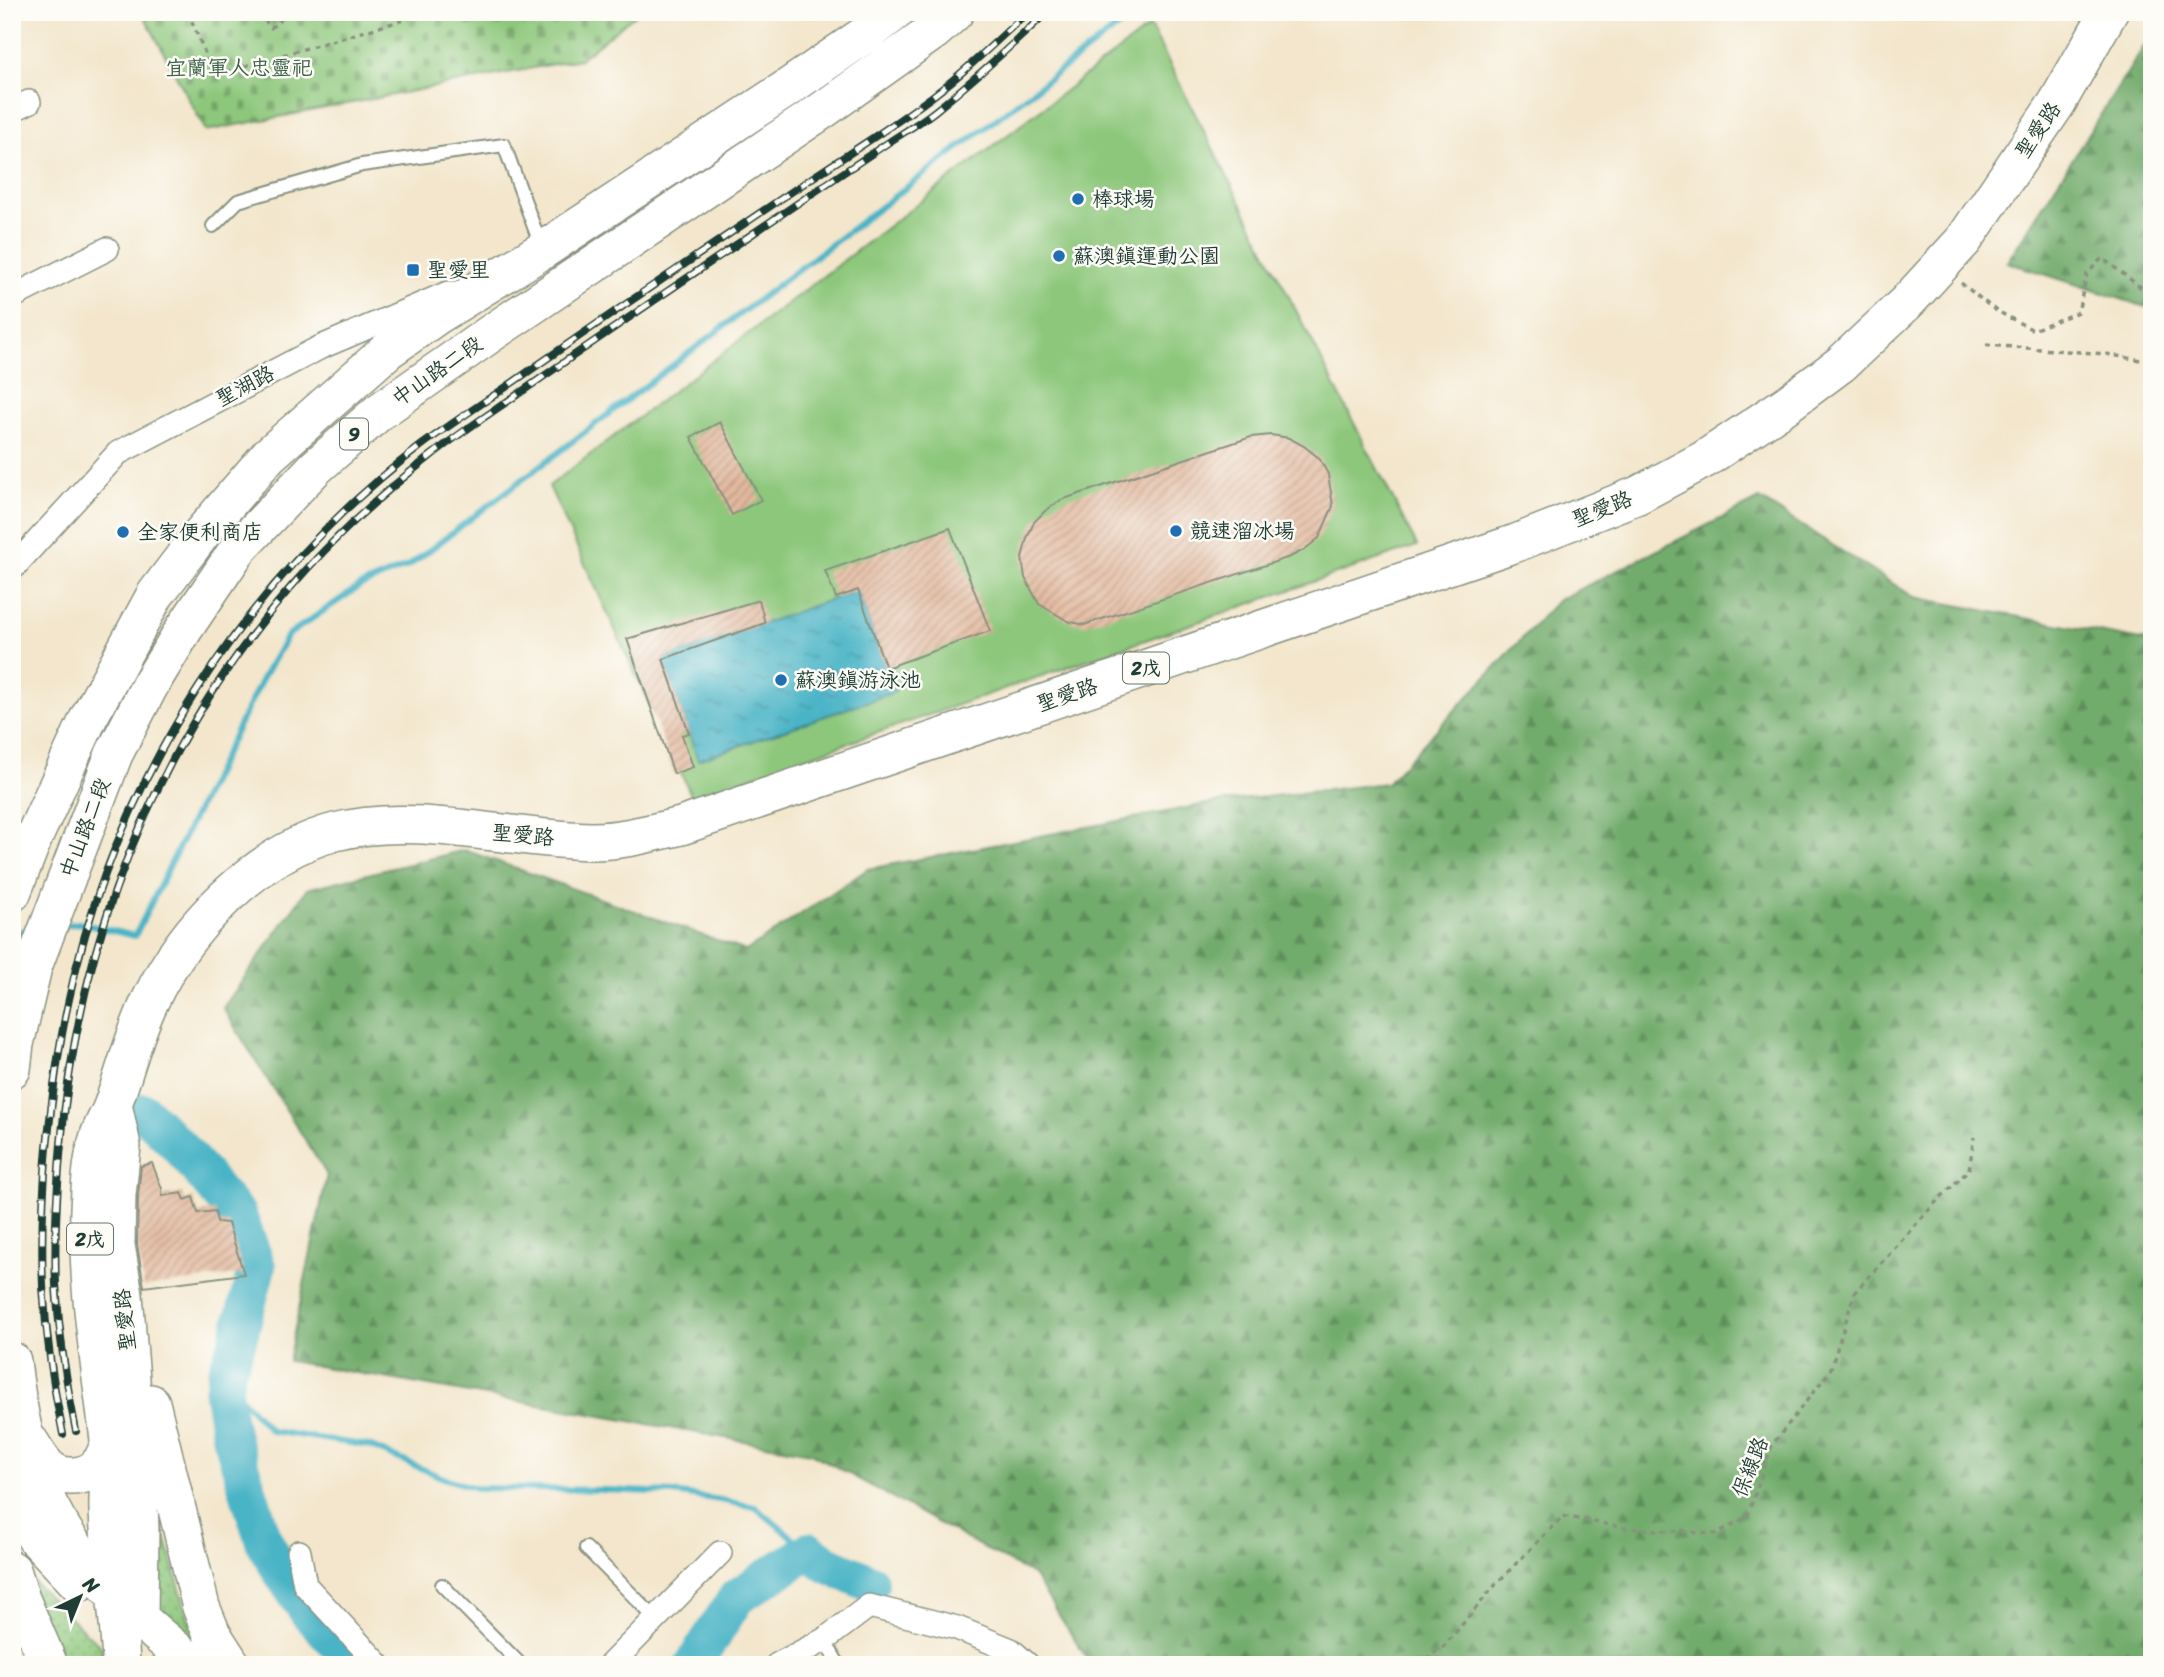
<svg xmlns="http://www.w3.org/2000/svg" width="2164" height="1677" font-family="Sriracha,'LXGW WenKai TC',sans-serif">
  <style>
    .green { fill: url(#green-dots); stroke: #568258; stroke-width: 2 }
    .forest { fill: url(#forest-firs); stroke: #487450; stroke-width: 2 }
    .cemetery { fill: url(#cemetery-stones); stroke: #568258; stroke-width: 2 }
    .pitch { fill: #8dc77c; stroke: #568258; stroke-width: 2 }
    .water { fill: url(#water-ripples); stroke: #34787d; stroke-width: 2 }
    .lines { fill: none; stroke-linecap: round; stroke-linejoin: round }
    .stream { stroke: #49b4c6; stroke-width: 6 }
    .river { stroke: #49b4c6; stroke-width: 38 }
    .building { fill: url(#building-hatch) }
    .service-casing { stroke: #899280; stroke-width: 16 }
    .minor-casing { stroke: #899280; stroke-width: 26 }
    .primary-casing { stroke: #899280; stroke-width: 40 }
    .path { stroke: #899280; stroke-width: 3.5; stroke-dasharray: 5 5; stroke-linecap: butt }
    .service { stroke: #fff; stroke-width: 12 }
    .minor { stroke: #fff; stroke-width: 23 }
    .primary { stroke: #fff; stroke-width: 37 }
    .rail-casing { stroke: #1f3d34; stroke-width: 8 }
    .rail { stroke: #fdfcf7; stroke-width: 5; stroke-dasharray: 16; stroke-linecap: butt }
    .poi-dot { fill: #1f6fb2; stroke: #fdfcf7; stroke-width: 2.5 }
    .labels { text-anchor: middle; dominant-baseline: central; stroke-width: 5; stroke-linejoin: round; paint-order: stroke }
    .shield { fill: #fdfcf7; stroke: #62766e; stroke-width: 2 }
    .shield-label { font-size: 19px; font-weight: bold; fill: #1f3d34 }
    .park-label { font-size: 21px; fill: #3a6046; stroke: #fdfcf7 }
    .street-label { font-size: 21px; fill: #1f3d34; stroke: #fdfcf7 }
    .poi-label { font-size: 21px; fill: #1f3d34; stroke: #fdfcf7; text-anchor: start }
  </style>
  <defs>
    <pattern id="green-dots" width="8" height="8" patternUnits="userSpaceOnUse" patternTransform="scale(1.75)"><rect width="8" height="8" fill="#8dc77c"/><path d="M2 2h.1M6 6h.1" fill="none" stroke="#73a366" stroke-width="1.8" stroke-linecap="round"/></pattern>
    <pattern id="forest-firs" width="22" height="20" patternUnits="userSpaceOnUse" patternTransform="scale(1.75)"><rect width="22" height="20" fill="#72ac6c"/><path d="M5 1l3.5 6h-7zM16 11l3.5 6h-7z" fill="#5d8d5a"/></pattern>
    <pattern id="cemetery-stones" width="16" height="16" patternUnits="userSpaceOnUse" patternTransform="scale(1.75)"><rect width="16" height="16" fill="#8dc77c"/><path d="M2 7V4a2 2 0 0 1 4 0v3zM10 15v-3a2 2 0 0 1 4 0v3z" fill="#73a366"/></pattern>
    <pattern id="water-ripples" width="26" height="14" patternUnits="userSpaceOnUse" patternTransform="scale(1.75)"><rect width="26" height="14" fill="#49b4c6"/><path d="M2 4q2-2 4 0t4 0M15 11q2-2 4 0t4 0" fill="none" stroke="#3c94a2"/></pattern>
    <pattern id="building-hatch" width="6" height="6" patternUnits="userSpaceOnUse" patternTransform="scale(1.75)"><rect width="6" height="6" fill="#e3b99f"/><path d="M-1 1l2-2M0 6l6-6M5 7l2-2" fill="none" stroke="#b79882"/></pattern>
  </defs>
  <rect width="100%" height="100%" fill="#fdfcf7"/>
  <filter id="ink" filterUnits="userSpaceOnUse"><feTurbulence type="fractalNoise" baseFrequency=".0143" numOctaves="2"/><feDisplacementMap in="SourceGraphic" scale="14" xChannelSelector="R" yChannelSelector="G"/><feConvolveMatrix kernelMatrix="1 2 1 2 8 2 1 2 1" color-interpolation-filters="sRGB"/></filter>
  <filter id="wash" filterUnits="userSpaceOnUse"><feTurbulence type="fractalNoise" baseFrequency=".00686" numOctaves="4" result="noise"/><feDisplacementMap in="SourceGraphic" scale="28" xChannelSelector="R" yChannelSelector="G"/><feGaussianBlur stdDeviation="1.57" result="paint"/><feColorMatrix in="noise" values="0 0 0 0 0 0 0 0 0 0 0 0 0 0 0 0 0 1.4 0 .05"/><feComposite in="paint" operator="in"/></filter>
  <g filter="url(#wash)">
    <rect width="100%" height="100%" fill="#f3e6cc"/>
    <path class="green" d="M158,1512L188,1617L204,1662L159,1618L156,1586Z
      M25,1574L101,1647L104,1665H59Z"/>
    <path class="forest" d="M2152,34V309L2007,262Z
      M1760,499L1914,597L2152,642V1665H1091L1033,1575L811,1453L288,1361L327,1175L223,1008L307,889L465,850L746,951L868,869L1212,803L1387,783L1558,600Z"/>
    <path class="cemetery" d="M142,12H638L580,59L206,131Z"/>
    <path class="pitch" d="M1150,26L1417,546L692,797L549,486Z"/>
    <path class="water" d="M858,590L895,692L698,760L663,659Z"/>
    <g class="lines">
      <path class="stream" d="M61,926L79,923L135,936L264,675L288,635L360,586L410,565L1137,12
        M12,932L33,930
        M226,1374L237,1394L271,1431L369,1446L446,1479L476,1488L606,1490L674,1493L720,1500L755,1507L809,1551"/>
      <path class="river" d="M144,1112L180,1147L238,1216L257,1267L237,1343L226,1374L223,1394L230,1434L264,1541L280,1570L308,1612L358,1665
        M693,1665L737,1597L809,1551L827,1564L870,1583"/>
    </g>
    <g id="blocks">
      <path class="building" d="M720,422L761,500L732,515L691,437Z
        M1271,435L1289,438L1304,446L1319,458L1328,474L1333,506L1319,538L1304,550L1290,557L1084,625L1068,621L1039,604L1025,578L1022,558L1027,538L1034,522L1045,511L1061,500L1251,437Z
        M950,528L990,631L886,668L858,590L836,598L825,571Z
        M759,600L765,623L663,659L689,733L682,735L693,767L674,774L627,639Z
        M152,1163L162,1189V1196L182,1193L185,1200L193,1197L198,1213L215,1211L217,1222L228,1223L244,1274L144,1287L137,1244L138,1196L141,1166Z"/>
    </g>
  </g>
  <g filter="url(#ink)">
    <use href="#blocks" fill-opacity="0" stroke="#899280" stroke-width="2"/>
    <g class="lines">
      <defs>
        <path id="service" d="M213,226L238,201L362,165L504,145L541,246
          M586,1548L655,1618
          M442,1585L521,1665
          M824,1640L839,1665"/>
        <path id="minor" d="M12,110L29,102
          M12,297L107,249
          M12,569L118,453L319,348L448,293
          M299,1552L305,1585L379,1665
          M610,1665L720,1553
          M777,1665L824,1640L869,1606L957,1628L1011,1650L1028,1665"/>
        <path id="primary" d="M12,893L33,839L89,717L155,595L202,533L269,455L387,351L438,315L543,250L786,89L869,32L895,12
          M12,1069L15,1044L33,967L114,754L150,685L184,629L238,549L315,468L379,412L490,334L823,110L934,31L955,12
          M114,1109L122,1146L117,1195L116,1245L124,1295L137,1452L140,1528L139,1623
          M12,1361C17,1405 25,1451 43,1492C74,1563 135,1618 195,1665
          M151,1403L201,1607L212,1634L232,1665
          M30,1442C36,1451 42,1462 50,1469C63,1480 88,1478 99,1464C104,1459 106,1450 110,1444
          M12,1496L35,1537L78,1583
          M12,1570L21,1599L49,1665
          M121,1665C119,1613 110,1562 108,1511C107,1487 112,1463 109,1440C99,1357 84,1274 90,1190C91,1174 93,1154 98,1139C101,1127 109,1116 113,1104C126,1069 134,1034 150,1001C184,928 256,853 335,832C414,811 511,840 592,841C622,841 651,833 681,826L1516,543L1638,495L1705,459L1786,405L1841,364L1907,302L1964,240L2057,103L2109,12"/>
      </defs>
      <use href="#service" class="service-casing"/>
      <use href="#minor" class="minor-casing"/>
      <use href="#primary" class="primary-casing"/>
      <path class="path" d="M188,12L214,75L431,12
        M258,12L271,28L290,12
        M1961,283L1995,310L2033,330L2078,312L2087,274L2102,258L2152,296
        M1986,345L2106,354L2152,362
        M1417,1665L1444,1646L1497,1583L1563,1516L1626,1528L1715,1534L1747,1517L1772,1445L1830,1371L1855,1292L1936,1202L1969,1170L1974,1137"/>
      <use href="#service" class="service"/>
      <use href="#minor" class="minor"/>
      <use href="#primary" class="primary"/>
      <defs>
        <path id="rail" d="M76,1431C66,1382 59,1334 56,1284C54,1237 57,1190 61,1144C85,871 209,627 428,458C459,433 494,411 527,388C618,324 711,262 804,199C832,180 861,161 889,142C904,132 921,122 935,111C974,80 1011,46 1047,12
          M63,1434C53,1385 46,1336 43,1286C41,1239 43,1193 47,1147C52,1097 58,1048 69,999C115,782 245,579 422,445C455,421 489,399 522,376C616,310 711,246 806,182C845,156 885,131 922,104C960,77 994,43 1028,12"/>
      </defs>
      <use href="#rail" class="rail-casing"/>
      <use href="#rail" class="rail"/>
    </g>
  </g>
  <g class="poi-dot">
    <circle cx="1078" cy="199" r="7"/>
    <circle cx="1059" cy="256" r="7"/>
    <rect x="406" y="263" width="14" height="14" rx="3.5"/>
    <circle cx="1176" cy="531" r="7"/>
    <circle cx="123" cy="532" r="7"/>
    <circle cx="781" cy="680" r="7"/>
  </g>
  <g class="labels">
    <g class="shield">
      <rect x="340" y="418.5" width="28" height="31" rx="5"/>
      <rect x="1123" y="652.5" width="46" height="31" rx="5"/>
      <rect x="67" y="1223.5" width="46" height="31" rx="5"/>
    </g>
    <g class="shield-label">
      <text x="354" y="434">9</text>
      <text x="1146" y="668">2戊</text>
      <text x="90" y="1239">2戊</text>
    </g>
    <g class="park-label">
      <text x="239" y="68">宜蘭軍人忠靈祀</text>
    </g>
    <g class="street-label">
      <text transform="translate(2038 130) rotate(-56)">聖愛路</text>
      <text transform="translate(437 371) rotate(-35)">中山路二段</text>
      <text transform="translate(245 386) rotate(-28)">聖湖路</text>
      <text transform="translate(1602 509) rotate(-22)">聖愛路</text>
      <text transform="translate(1067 695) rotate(-19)">聖愛路</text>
      <text transform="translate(85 828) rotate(-69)">中山路二段</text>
      <text transform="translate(523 835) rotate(5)">聖愛路</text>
      <text transform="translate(125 1320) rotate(-96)">聖愛路</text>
      <text transform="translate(1750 1467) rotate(-68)">保線路</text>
    </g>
    <g class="poi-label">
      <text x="1092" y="199">棒球場</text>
      <text x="1073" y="256">蘇澳鎮運動公園</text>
      <text x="427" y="270">聖愛里</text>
      <text x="1190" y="531">競速溜冰場</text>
      <text x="137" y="532">全家便利商店</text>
      <text x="795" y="680">蘇澳鎮游泳池</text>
    </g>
  </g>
  <rect width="2164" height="1677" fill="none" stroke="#fdfcf7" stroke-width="42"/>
  <g transform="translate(80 1597) rotate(43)" stroke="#fdfcf7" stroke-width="5" paint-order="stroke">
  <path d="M0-5L12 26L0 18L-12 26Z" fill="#1f3d34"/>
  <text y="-10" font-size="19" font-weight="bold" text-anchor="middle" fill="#1f3d34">N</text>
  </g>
</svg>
